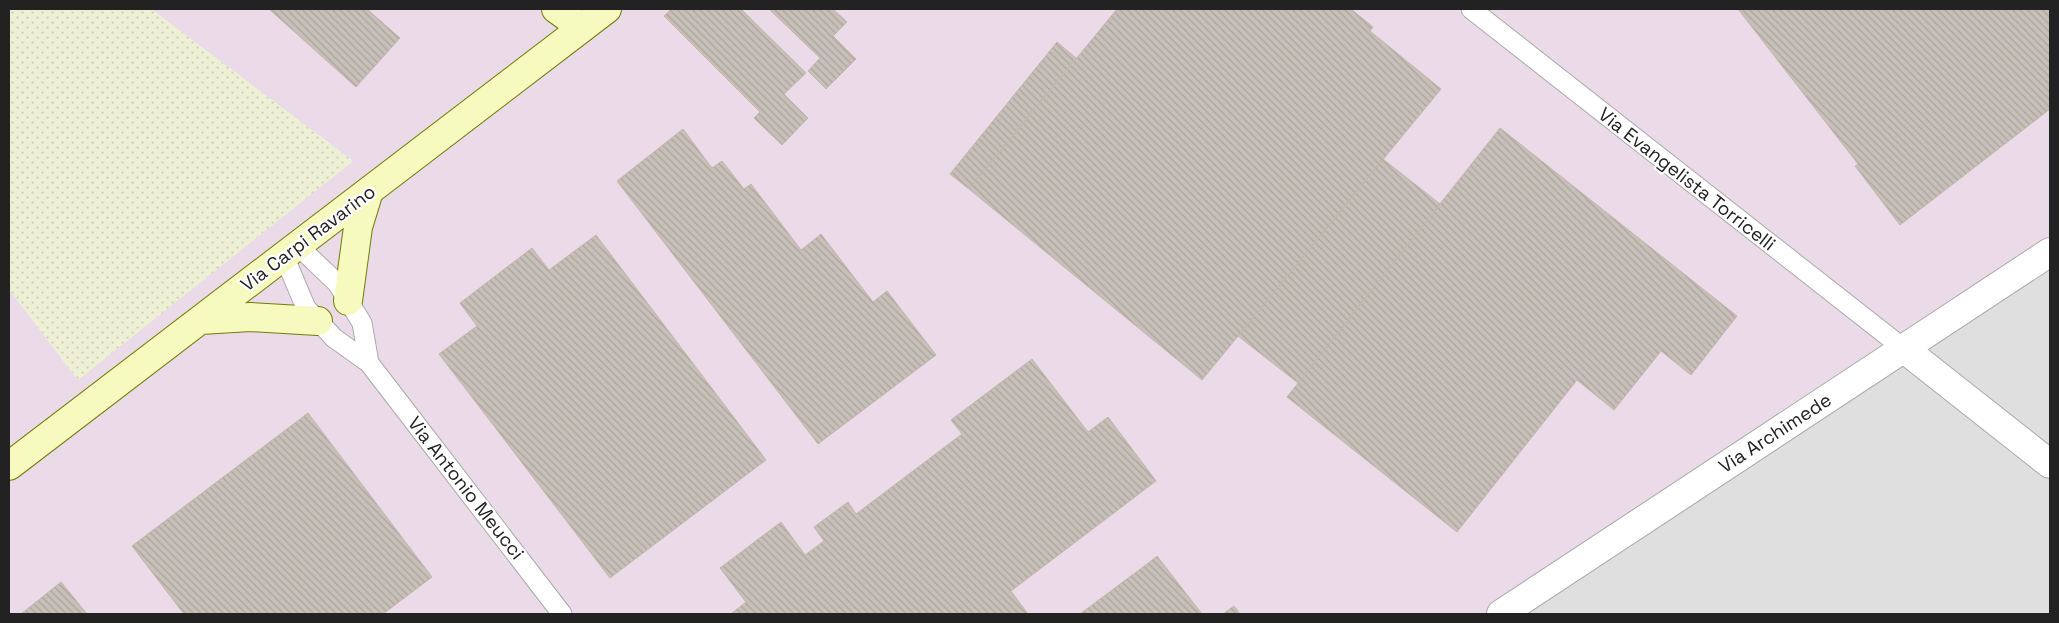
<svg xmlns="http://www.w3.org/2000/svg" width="2059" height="623" font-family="'Space Grotesk',sans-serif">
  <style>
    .residential { fill: #e0dfdf }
    .industrial { fill: #ebdbe8 }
    .farmland { fill: url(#farmland-dots) }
    .building { fill: url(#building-back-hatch); stroke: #c4b6ab }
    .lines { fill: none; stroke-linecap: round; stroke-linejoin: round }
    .lane-casing { stroke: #a9a9a9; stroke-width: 21 }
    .street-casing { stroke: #a9a9a9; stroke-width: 30 }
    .secondary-casing { stroke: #707d05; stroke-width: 30 }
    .lane { stroke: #fff; stroke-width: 19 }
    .street { stroke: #fff; stroke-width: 28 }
    .secondary { stroke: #f7fabf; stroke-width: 28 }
    .labels { text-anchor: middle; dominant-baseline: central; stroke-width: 4.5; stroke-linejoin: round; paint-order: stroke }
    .street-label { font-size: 19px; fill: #222; stroke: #fff }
  </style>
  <defs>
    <pattern id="farmland-dots" width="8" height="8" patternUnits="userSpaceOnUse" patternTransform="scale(1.25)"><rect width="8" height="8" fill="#eef0d5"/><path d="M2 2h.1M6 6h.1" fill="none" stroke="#ccceb7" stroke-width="1.8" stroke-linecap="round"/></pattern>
    <pattern id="building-back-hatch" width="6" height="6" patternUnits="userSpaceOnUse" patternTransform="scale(1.25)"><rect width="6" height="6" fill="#c7bfb8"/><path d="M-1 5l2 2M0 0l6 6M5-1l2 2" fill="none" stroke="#aba49e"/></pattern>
  </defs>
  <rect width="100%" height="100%" fill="#f2efe9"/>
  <path class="residential" d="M2050,253V614H1528Z"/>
  <path class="industrial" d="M151,9H2050V253L1528,614H9V289L77,379L353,161Z"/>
  <path class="farmland" d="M9,9H151L353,161L78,380L9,289Z"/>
  <path class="building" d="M269,9H367L400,38L356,87Z
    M671,9H741L806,73L784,94L808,118L782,145L754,118L760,112L664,16Z
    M769,9H833L847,22L833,36L856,59L826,89L808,71L820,58Z
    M1117,9H1351L1373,27L1370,31L1441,89L1202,380L969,189Z
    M1738,9H2050V109L1900,225L1855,166L1858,164Z
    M1057,42L1076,58L969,189L950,174Z
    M1500,128L1737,316L1691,375L1661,351L1614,410L1577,380L1457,532L1287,397Z
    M683,129L712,168L722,161L744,189L751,184L801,250L821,234L873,302L887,291L936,355L818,444L617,181Z
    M1383,159L1440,204L1298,383L1238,336Z
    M596,235L766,460L610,578L439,354L477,326L460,303L532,248L549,270Z
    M1032,359L1088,432L1108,417L1156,481L1011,591L1028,614H731L746,602L720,568L781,522L805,555L824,541L814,527L848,502L856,514L962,434L951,420Z
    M308,413L432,577L383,614H184L132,546Z
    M1157,556L1202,614H1080L1151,561Z
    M61,582L87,614H21Z
    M1234,606L1240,614H1223Z"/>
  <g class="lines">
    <defs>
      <path id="lane" d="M1471,9L1903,348
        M298,246L337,283L362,323L369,363
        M284,256L306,308L334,338L369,363L562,614"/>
      <path id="street" d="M1903,348L2050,464
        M1501,614L2050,252"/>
      <path id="secondary" d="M556,9L581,27
        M348,301L358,227L369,191
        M201,320L250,317L318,321
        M9,466L607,9"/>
    </defs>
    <use href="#lane" class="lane-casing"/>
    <use href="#street" class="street-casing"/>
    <use href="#secondary" class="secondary-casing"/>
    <use href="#lane" class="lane"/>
    <use href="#street" class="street"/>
    <use href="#secondary" class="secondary"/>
  </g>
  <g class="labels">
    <g class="street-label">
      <text transform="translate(1687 179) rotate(38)">Via Evangelista Torricelli</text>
      <text transform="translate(308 238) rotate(-37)">Via Carpi Ravarino</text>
      <text transform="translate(1775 433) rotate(-33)">Via Archimede</text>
      <text transform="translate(466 488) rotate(52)">Via Antonio Meucci</text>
    </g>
  </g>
  <rect width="2059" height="623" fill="none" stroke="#222222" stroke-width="20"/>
</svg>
